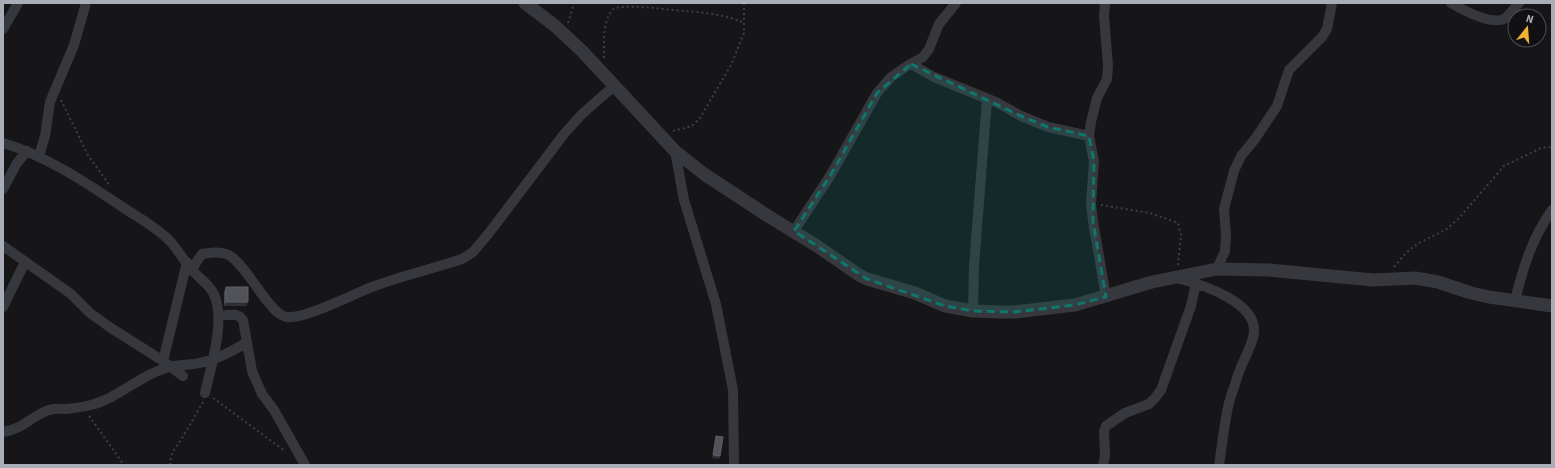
<svg xmlns="http://www.w3.org/2000/svg" width="1555" height="468" font-family="'Source Sans 3',sans-serif">
  <style>
    .lines { fill: none; stroke-linecap: round; stroke-linejoin: round }
    .path { stroke: #3d3f44; stroke-width: 2; stroke-dasharray: 2 3; stroke-linecap: butt }
    .minor { stroke: #37383d; stroke-width: 10 }
    .tertiary { stroke: #37383d; stroke-width: 13 }
    .wall { fill: #47494d }
    .shaded-wall { fill: #2f3033 }
    .building { fill: #525359; stroke: #5f6168 }
    .marked { fill: #0f766e; fill-opacity: 0.2; stroke: #0f766e; stroke-width: 3; stroke-dasharray: 8 5; stroke-linejoin: round }
  </style>
  <rect width="100%" height="100%" fill="#161618"/>
  <g class="lines">
    <path class="path" d="M568,23L574,3
      M604,58C604,41 602,21 614,8C634,5 653,8 672,10C699,12 720,13 745,23
      M61,100L88,155L110,186
      M673,131L692,126L700,118L731,65L744,33V3
      M1101,205L1150,213L1178,223L1181,235L1178,265
      M1394,267L1406,253L1417,244L1447,229L1459,218L1504,166L1541,148L1552,147
      M213,398L285,451
      M89,416L124,465
      M170,465L171,456L175,448L181,440L203,402"/>
    <path class="minor" d="M1105,3L1104,16L1108,66L1107,79L1097,98L1091,122L1089,136L1094,161L1091,204L1093,221L1106,297
      M1451,3C1463,10 1490,25 1504,19C1509,16 1515,7 1519,3
      M3,29L18,3
      M911,64L934,77L998,103L1021,116L1048,127L1089,136
      M3,143C44,155 82,180 118,204C134,215 153,225 168,239C178,249 184,262 194,272C202,281 213,287 216,300C224,326 211,366 205,393
      M675,151L684,200L716,304L733,390L734,465
      M39,156L45,136L50,102L74,45L86,3
      M3,189L17,163L27,151
      M794,231L830,176L877,93L891,77L907,66L923,57L929,49L939,24L956,3
      M3,246L71,294L90,313L111,328L163,361L183,376
      M1217,269L1225,251L1226,236L1224,209L1234,171L1241,156L1255,139L1277,106L1289,70L1322,37L1327,29L1332,3
      M193,271L195,264L202,254C211,252 220,251 229,255C241,262 258,290 268,302C273,308 278,315 286,317C304,320 353,294 372,287C401,276 432,269 462,259L473,252L489,233L564,134L582,114L614,86
      M1176,278C1201,284 1263,303 1253,338C1249,352 1241,364 1237,378C1234,388 1230,397 1228,407C1224,426 1222,446 1219,465
      M1515,300C1523,268 1532,238 1552,210
      M3,307L25,262
      M973,311L974,266L987,99
      M218,316C228,315 237,312 243,320L252,371L262,394L274,410L305,465
      M163,361L187,262
      M3,432C24,429 31,416 49,410C55,408 61,409 67,409C75,408 83,407 91,405C119,398 141,374 170,367C177,365 186,365 194,364C214,361 230,353 247,342
      M1103,465L1105,456L1104,431L1106,426L1125,413L1149,404L1155,398L1161,390L1191,306L1196,283"/>
    <path class="tertiary" d="M525,3L554,25L582,51L675,151L704,174L768,216L817,246L859,275L867,279L915,293L945,306L973,311L999,312H1015L1075,305L1152,282L1217,269L1269,270L1373,280L1415,278L1438,282L1471,293L1489,297L1552,306"/>
  </g>
  <path class="wall" d="M226,287L246,306H224V292Z"/>
  <path class="shaded-wall" d="M226,302H248L246,306H224Z
    M713,455L720,456L719,459L712,458Z"/>
  <path class="building" d="M226,287H248V302H226Z
    M716,436L723,437L720,456L713,455Z"/>
  <path class="marked" d="M911,64L1021,116L1048,127L1089,136L1094,161L1093,221L1106,297L1075,305L1015,312L973,311L945,306L867,279L794,231L830,176L877,93Z"/>
  <rect width="1555" height="468" fill="none" stroke="#a8adb8" stroke-width="8"/>
  <g transform="translate(1527 28) rotate(17)"><circle r="19" fill="#111113" stroke="#4d4f55"/>
  <path d="M0-3L7 15L0 10L-7 15Z" fill="#f2b134"/>
  <text y="-6" font-size="11" font-weight="bold" text-anchor="middle" fill="#a8adb8">N</text>
  </g>
</svg>
